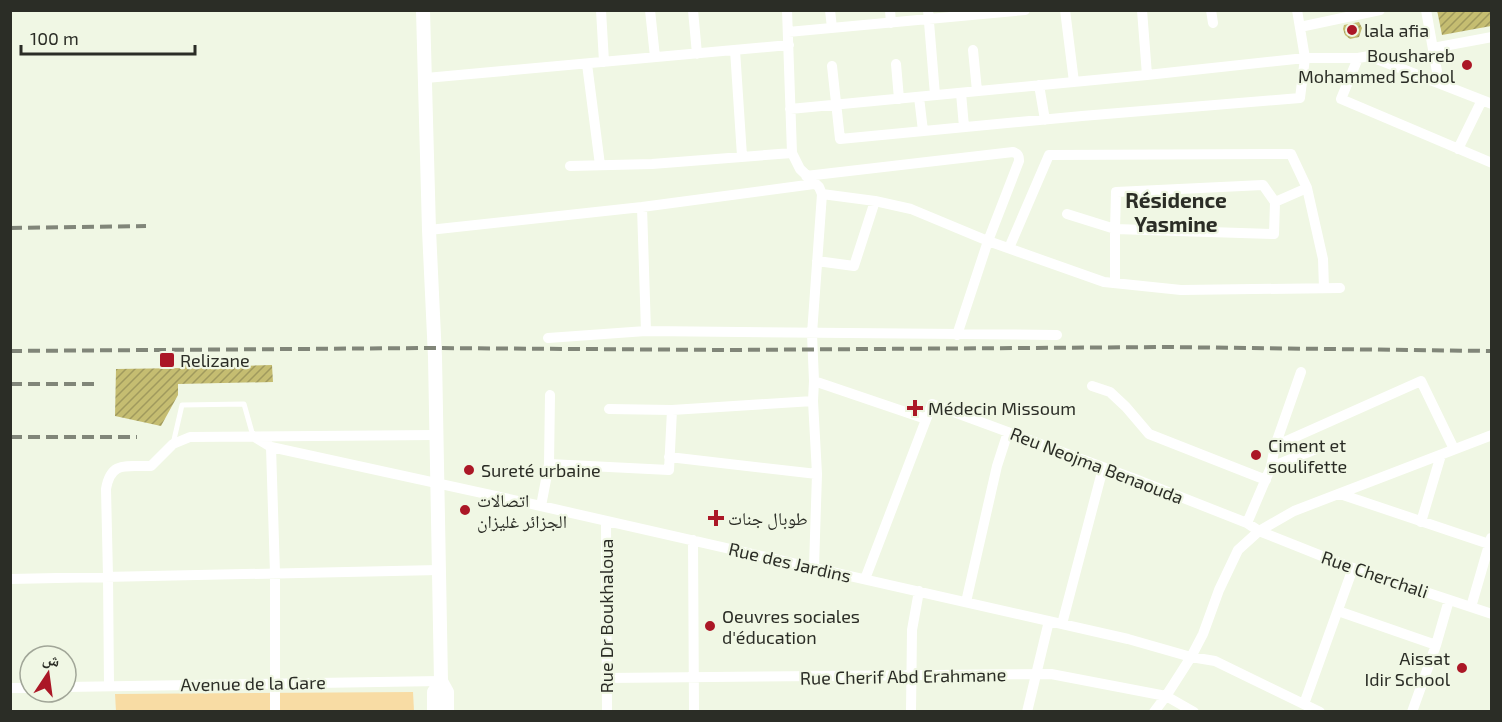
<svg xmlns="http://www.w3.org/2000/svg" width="1502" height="722" font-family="'Exo 2','Noto Naskh Arabic',sans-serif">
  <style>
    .green { fill: #f8dca4 }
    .building { fill: url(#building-hatch) }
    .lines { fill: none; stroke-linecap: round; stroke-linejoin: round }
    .service { stroke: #fff; stroke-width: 5 }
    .minor { stroke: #fff; stroke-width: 10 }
    .tertiary { stroke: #fff; stroke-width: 14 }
    .rail { stroke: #818679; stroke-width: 4; stroke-dasharray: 12 6; stroke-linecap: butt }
    .poi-dot { fill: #ab1726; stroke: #f0f7e4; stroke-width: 2 }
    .labels { text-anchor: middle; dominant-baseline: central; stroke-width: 4.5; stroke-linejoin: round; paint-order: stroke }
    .poi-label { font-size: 18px; fill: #2b2d26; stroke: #f0f7e4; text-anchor: start }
    .street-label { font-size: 18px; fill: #2b2d26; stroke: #f0f7e4 }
    .quarter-label { font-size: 21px; font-weight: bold; fill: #2b2d26; stroke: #f0f7e4 }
  </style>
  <defs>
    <pattern id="building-hatch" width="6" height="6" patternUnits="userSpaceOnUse" patternTransform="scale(1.5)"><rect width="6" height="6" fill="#c5bd71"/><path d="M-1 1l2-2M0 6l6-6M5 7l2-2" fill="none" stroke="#a09a5d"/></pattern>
  </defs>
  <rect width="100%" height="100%" fill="#f0f7e4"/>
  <path class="green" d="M413,692L414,711H116L115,694Z"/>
  <path class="building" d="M1437,10H1491V26L1442,35Z
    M1359,22L1362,28L1359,37L1350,39L1345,35L1343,29L1344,25Z
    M212,363V367L272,365L273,382L178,384V395L161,426L115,416L116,369L183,368V364Z"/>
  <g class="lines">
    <path class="service" d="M173,444L182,405L244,404L253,436"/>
    <path class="minor" d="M601,10L604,62
      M650,10L655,57
      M693,10L697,54
      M787,10L792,153L800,169L819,187L822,194L812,334L814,381L813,401L817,474L814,567
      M830,10L832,28
      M890,10L891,23
      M928,10L935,95
      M1065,10L1074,82
      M1142,10L1147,75
      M1211,10L1213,23
      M1426,10L1439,83
      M1300,27L1380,10
      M788,32L1025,10
      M1433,48L1492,37
      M735,50L742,156
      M973,50L977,91
      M1358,58L1341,99L1492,163
      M587,64L600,165
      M896,64L899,99
      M832,66L840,139L1082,116L1300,98L1305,58L1297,10
      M426,78L789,45
      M1039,85L1045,120
      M961,93L964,127
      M919,97L923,131
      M790,109L1147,75L1305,58H1358L1369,56L1492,104
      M1458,149L1482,100
      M570,166L652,164L792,153
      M806,176L1013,152C1018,154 1019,155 1019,161L988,241L957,335
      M822,194L875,201L911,209L988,241L1104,282L1181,290L1340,288
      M1275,202L1307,188
      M642,207L646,331
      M1067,214L1115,229L1116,192L1263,185L1275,202L1274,234L1115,229V283
      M429,230L642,207L814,184
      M1009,248L1049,155L1291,154L1307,188L1323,259L1324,288
      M817,261L854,266L875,201
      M548,338L646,331L1057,335
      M814,381L926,419
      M1092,386L1110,392L1126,407L1149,434L1266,480
      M609,409L672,410
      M253,436L271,447L541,506L1128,639L1191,657L1215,661L1320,712
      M1275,446L1421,381L1454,449
      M271,447L275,573V712
      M669,457L817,474
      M549,464L669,470L672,410L813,401
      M1271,467L1316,449
      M1340,494L1492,545
      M541,506L549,464L550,395
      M606,521L607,712
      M1421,522L1441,455
      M1247,523L1271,467L1275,446L1301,372
      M693,540L694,712
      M10,579L439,570
      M865,579L932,404L1135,479L1247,523L1259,531L1347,566L1492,614
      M966,602L997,466L1008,432
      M1471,607L1491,538
      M1338,611L1436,645
      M1062,624L1103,468
      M607,678L1051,674L1166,696L1194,712
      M109,685L108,576L106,489C111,460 127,467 151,466L173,444L190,437L436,435
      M66,687L441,681
      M10,688H30
      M1304,704L1353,568
      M911,712L912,630L919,591
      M1027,712L1049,621
      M1154,712L1166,696L1191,657L1203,634L1219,590L1238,550L1259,531L1294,511L1492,435
      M1412,712L1436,645L1449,600"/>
    <path class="tertiary" d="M423,10L429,230L435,357L441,681L447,692V712
      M434,712V692L441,681"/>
    <path class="rail" d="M10,228L146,226
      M10,351L434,348L726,350L1166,347L1492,351
      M10,384H95
      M10,437H137"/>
  </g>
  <g class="poi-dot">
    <circle cx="1352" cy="30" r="6"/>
    <circle cx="1467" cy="65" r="6"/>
    <rect x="159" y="352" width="16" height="16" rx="3"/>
    <path d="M912 399h6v6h6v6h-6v6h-6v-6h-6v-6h6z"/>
    <circle cx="1256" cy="455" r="6"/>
    <circle cx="469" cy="470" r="6"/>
    <circle cx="465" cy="510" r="6"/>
    <path d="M713 509h6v6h6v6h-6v6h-6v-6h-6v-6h6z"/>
    <circle cx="710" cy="626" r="6"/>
    <circle cx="1462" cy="668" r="6"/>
  </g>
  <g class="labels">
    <g class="poi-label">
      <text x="1364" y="30">lala afia</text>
      <text x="1455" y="55" text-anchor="end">Boushareb<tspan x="1455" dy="21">Mohammed School</tspan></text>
      <text x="180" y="360">Relizane</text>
      <text x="928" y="408">Médecin Missoum</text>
      <text x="1268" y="445">Ciment et<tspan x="1268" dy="21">soulifette</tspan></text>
      <text x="481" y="470">Sureté urbaine</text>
      <text x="477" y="500">اتصالات<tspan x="477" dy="21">الجزائر غليزان</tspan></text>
      <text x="728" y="518">طوبال جنات</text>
      <text x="722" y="616">Oeuvres sociales<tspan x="722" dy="21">d'éducation</tspan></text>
      <text x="1450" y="658" text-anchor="end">Aissat<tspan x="1450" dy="21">Idir School</tspan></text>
    </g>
    <g class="street-label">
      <text transform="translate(1097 465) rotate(21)">Reu Neojma Benaouda</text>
      <text transform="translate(790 562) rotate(13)">Rue des Jardins</text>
      <text transform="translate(1375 574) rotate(19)">Rue Cherchali</text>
      <text transform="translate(606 616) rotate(-90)">Rue Dr Boukhaloua</text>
      <text transform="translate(903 676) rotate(-1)">Rue Cherif Abd Erahmane</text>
      <text transform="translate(253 683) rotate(-1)">Avenue de la Gare</text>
    </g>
    <g class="quarter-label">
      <text x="1176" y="199">Résidence<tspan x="1176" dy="24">Yasmine</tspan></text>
    </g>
  </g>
  <rect width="1502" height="722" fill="none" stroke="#2b2d26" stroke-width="24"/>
  <g transform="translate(48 674) rotate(13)"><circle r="28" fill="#f0f7e4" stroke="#a1a698" stroke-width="1.5"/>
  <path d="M0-4.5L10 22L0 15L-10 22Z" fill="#ab1726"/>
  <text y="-9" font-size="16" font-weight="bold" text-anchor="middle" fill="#2b2d26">ش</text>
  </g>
  <path d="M21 45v9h174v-9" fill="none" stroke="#2b2d26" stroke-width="3"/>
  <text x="30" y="45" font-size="18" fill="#2b2d26" stroke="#f0f7e4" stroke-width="4.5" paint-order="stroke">100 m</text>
</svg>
